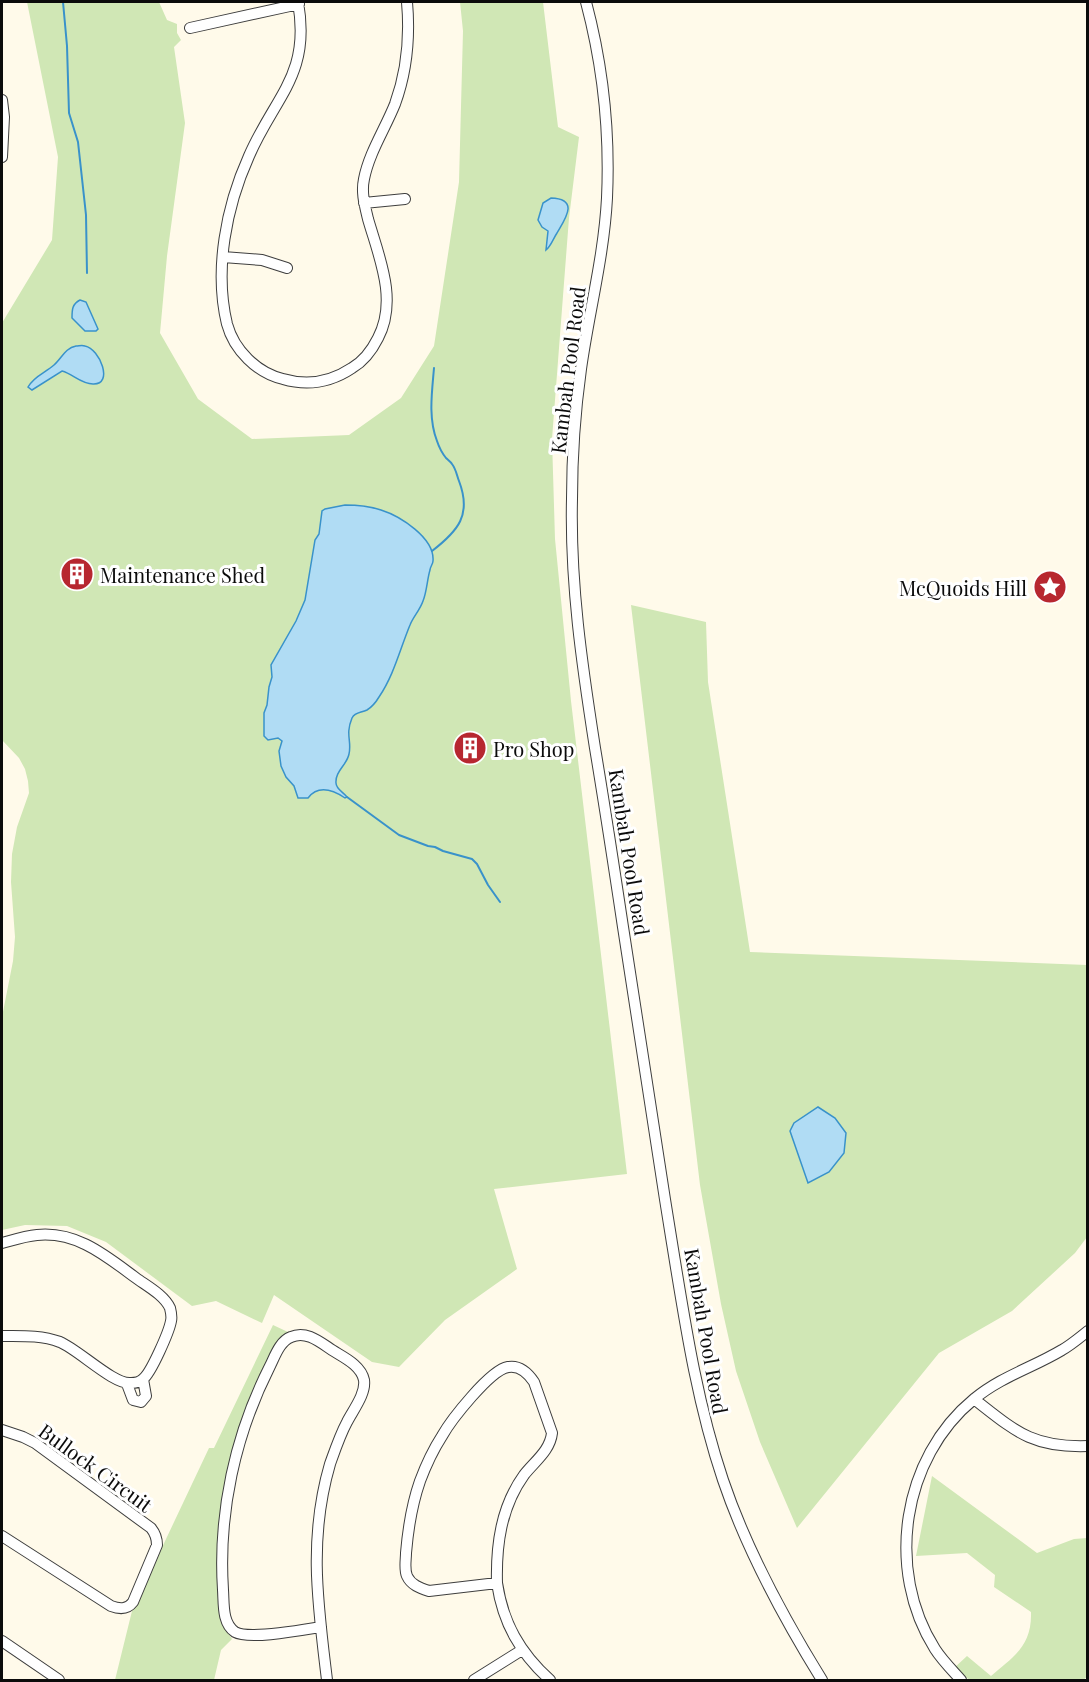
<svg xmlns="http://www.w3.org/2000/svg" width="1089" height="1682" font-family="'Playfair Display',serif">
  <style>
    .green { fill: #d0e7b5 }
    .water { fill: #b0dcf4; stroke: #3992ca; stroke-width: 1.5 }
    .lines { fill: none; stroke-linecap: round; stroke-linejoin: round }
    .stream { stroke: #3992ca; stroke-width: 2 }
    .minor-casing { stroke: #3e3e3e; stroke-width: 12 }
    .minor { stroke: #fff; stroke-width: 10 }
    .labels { text-anchor: middle; dominant-baseline: central; stroke-width: 6; stroke-linejoin: round; paint-order: stroke }
    .street-label { font-size: 20px; fill: #0b0b0b; stroke: #fff }
    .poi-label { font-size: 20px; fill: #0b0b0b; stroke: #fff; text-anchor: start }
  </style>
  <rect width="100%" height="100%" fill="#fffaea"/>
  <path class="green" d="M27,2H159L167,20L177,24V33L181,40L174,47L185,123L167,256L160,333L198,399L252,439L349,435L401,398L434,346L459,182L463,31L460,2H543L558,127L579,137L569,218L552,439L555,539L571,701L627,1174L494,1189L517,1269L445,1320L399,1367L372,1362L274,1295L262,1323L216,1301L192,1306L106,1242L67,1226L25,1225L2,1230V1017L13,961L15,937L11,882L12,854L17,827L29,793L28,781L25,769L19,758L2,740V323L52,240L58,157Z
    M631,605L706,622L708,682L750,952L1087,965V1237L1075,1253L1012,1311L939,1353L797,1528L760,1442L736,1371L721,1304L700,1185Z
    M273,1325L288,1332L256,1387L230,1457L219,1532L218,1600L221,1622L232,1639L221,1650L214,1680H115L132,1611L209,1448H214Z
    M932,1476L1037,1553L1074,1539L1087,1538V1677L1083,1680H970L953,1669L967,1656L991,1676C1014,1656 1032,1646 1031,1612L994,1587L995,1575L967,1553L916,1556Z"/>
  <path class="water" d="M551,198C580,199 565,219 557,233C553,239 551,246 546,250L548,231L542,227L538,220L543,203Z
    M80,300L86,302L98,329L96,331H85L72,318C72,310 72,304 80,300Z
    M76,346C79,346 82,345 85,346C100,349 114,385 93,384C81,384 73,374 62,371L32,390L28,387C34,376 45,373 54,365C62,358 65,348 76,346Z
    M345,505C356,505 369,506 381,510C400,516 435,538 433,561C433,564 430,567 430,570C427,580 427,591 423,601C420,610 413,617 410,625C400,649 394,675 379,697C376,702 372,707 367,710C361,713 355,712 352,718C345,735 352,741 349,754C347,765 335,771 336,783C336,789 343,792 347,797L345,798C333,790 318,785 308,798H298L294,786L286,777L281,766L279,751L282,741L278,738L268,740L264,736V713L267,705L269,687L272,677L271,665L296,621L305,600L315,540L319,534L322,511L325,509Z
    M818,1107L835,1118L846,1133L844,1153L829,1172L808,1183L790,1131L794,1123Z"/>
  <g class="lines">
    <path class="stream" d="M63,2L67,46L69,113L78,142L86,215L87,273
      M432,551C458,531 472,515 459,481C457,476 456,469 452,464C451,462 448,460 446,458C442,453 439,447 437,441C428,418 432,392 434,368
      M347,797L399,835L428,846L435,847L443,851L472,859L477,864L488,885L500,902"/>
    <defs>
      <path id="minor" d="M298,2C311,75 275,96 249,156C226,207 214,270 227,324C234,350 257,373 283,379C307,386 331,382 352,368C364,361 372,350 378,338C398,300 379,257 368,219C365,206 361,193 364,179C369,153 385,129 395,104C407,71 410,36 407,2
        M586,2C603,66 610,132 607,198C604,256 589,312 581,369C575,412 572,455 572,499C570,583 582,665 595,748C605,808 614,867 623,927C639,1033 655,1138 672,1243C685,1323 697,1403 723,1480C747,1551 783,1617 822,1680
        M190,28L299,4
        M2,100L4,117L2,157
        M364,203L405,199
        M223,257L262,260L287,268
        M2,1243C13,1240 25,1236 37,1235C77,1231 106,1256 136,1278C147,1286 164,1295 170,1308C171,1312 172,1317 171,1321C169,1332 151,1373 143,1379C140,1382 135,1383 131,1383C114,1385 79,1350 60,1342C41,1335 22,1336 2,1336
        M127,1384L133,1400L141,1402L146,1396L143,1379
        M974,1399C1015,1431 1032,1448 1088,1446
        M2,1430L23,1437L35,1443L151,1528C155,1533 157,1538 157,1545L133,1602C127,1610 119,1609 111,1606L2,1536
        M497,1583C496,1545 501,1507 524,1475C534,1462 550,1451 552,1433L534,1382C528,1373 519,1365 508,1367C490,1370 451,1420 442,1436C433,1450 426,1465 420,1481C412,1504 408,1529 406,1553C406,1560 404,1569 407,1576C411,1585 420,1588 429,1591L497,1583C503,1623 520,1653 550,1680
        M321,1627C302,1630 249,1640 235,1632C222,1623 224,1604 223,1590C218,1513 235,1435 270,1366C275,1356 280,1341 291,1337C306,1330 320,1342 332,1350C343,1357 361,1365 364,1380C366,1394 353,1410 347,1422C340,1435 335,1450 330,1464C308,1539 318,1605 327,1680
        M2,1641L59,1680
        M474,1680L522,1650
        M961,1680C952,1670 942,1660 935,1649C885,1570 902,1458 974,1399C1002,1376 1032,1368 1062,1350C1071,1345 1079,1338 1088,1331"/>
    </defs>
    <use href="#minor" class="minor-casing"/>
    <use href="#minor" class="minor"/>
  </g>
  <defs>
    <symbol id="building-disc" viewBox="-11 -11 22 22"><circle r="9.5" fill="#b72730" stroke="#fff"/><path d="M-4-6H4V6H1V3H-1V6H-4ZM-2.5-4.3h1.7v1.8h-1.7ZM.8-4.3h1.7v1.8H.8ZM-2.5-1h1.7V.8h-1.7ZM.8-1h1.7V.8H.8Z" fill="#fff"/></symbol>
    <symbol id="sight-disc" viewBox="-11 -11 22 22"><circle r="9.5" fill="#b72730" stroke="#fff"/><path d="M0-6L1.8-2.2L6-1.7L2.9 1.2L3.7 5.4L0 3.3L-3.7 5.4L-2.9 1.2L-6-1.7L-1.8-2.2Z" fill="#fff"/></symbol>
  </defs>
  <g fill-rule="evenodd">
    <use href="#building-disc" x="58" y="555" width="38" height="38"/>
    <use href="#sight-disc" x="1031" y="568" width="38" height="38"/>
    <use href="#building-disc" x="451" y="729" width="38" height="38"/>
  </g>
  <g class="labels">
    <g class="street-label">
      <text transform="translate(567 370) rotate(-83)">Kambah Pool Road</text>
      <text transform="translate(630 852) rotate(81)">Kambah Pool Road</text>
      <text transform="translate(707 1331) rotate(80)">Kambah Pool Road</text>
      <text transform="translate(96 1467) rotate(36)">Bullock Circuit</text>
    </g>
    <g class="poi-label">
      <text x="100" y="574">Maintenance Shed</text>
      <text x="1027" y="587" text-anchor="end">McQuoids Hill</text>
      <text x="493" y="748">Pro Shop</text>
    </g>
  </g>
  <rect width="1089" height="1682" fill="none" stroke="#0b0b0b" stroke-width="6"/>
</svg>
